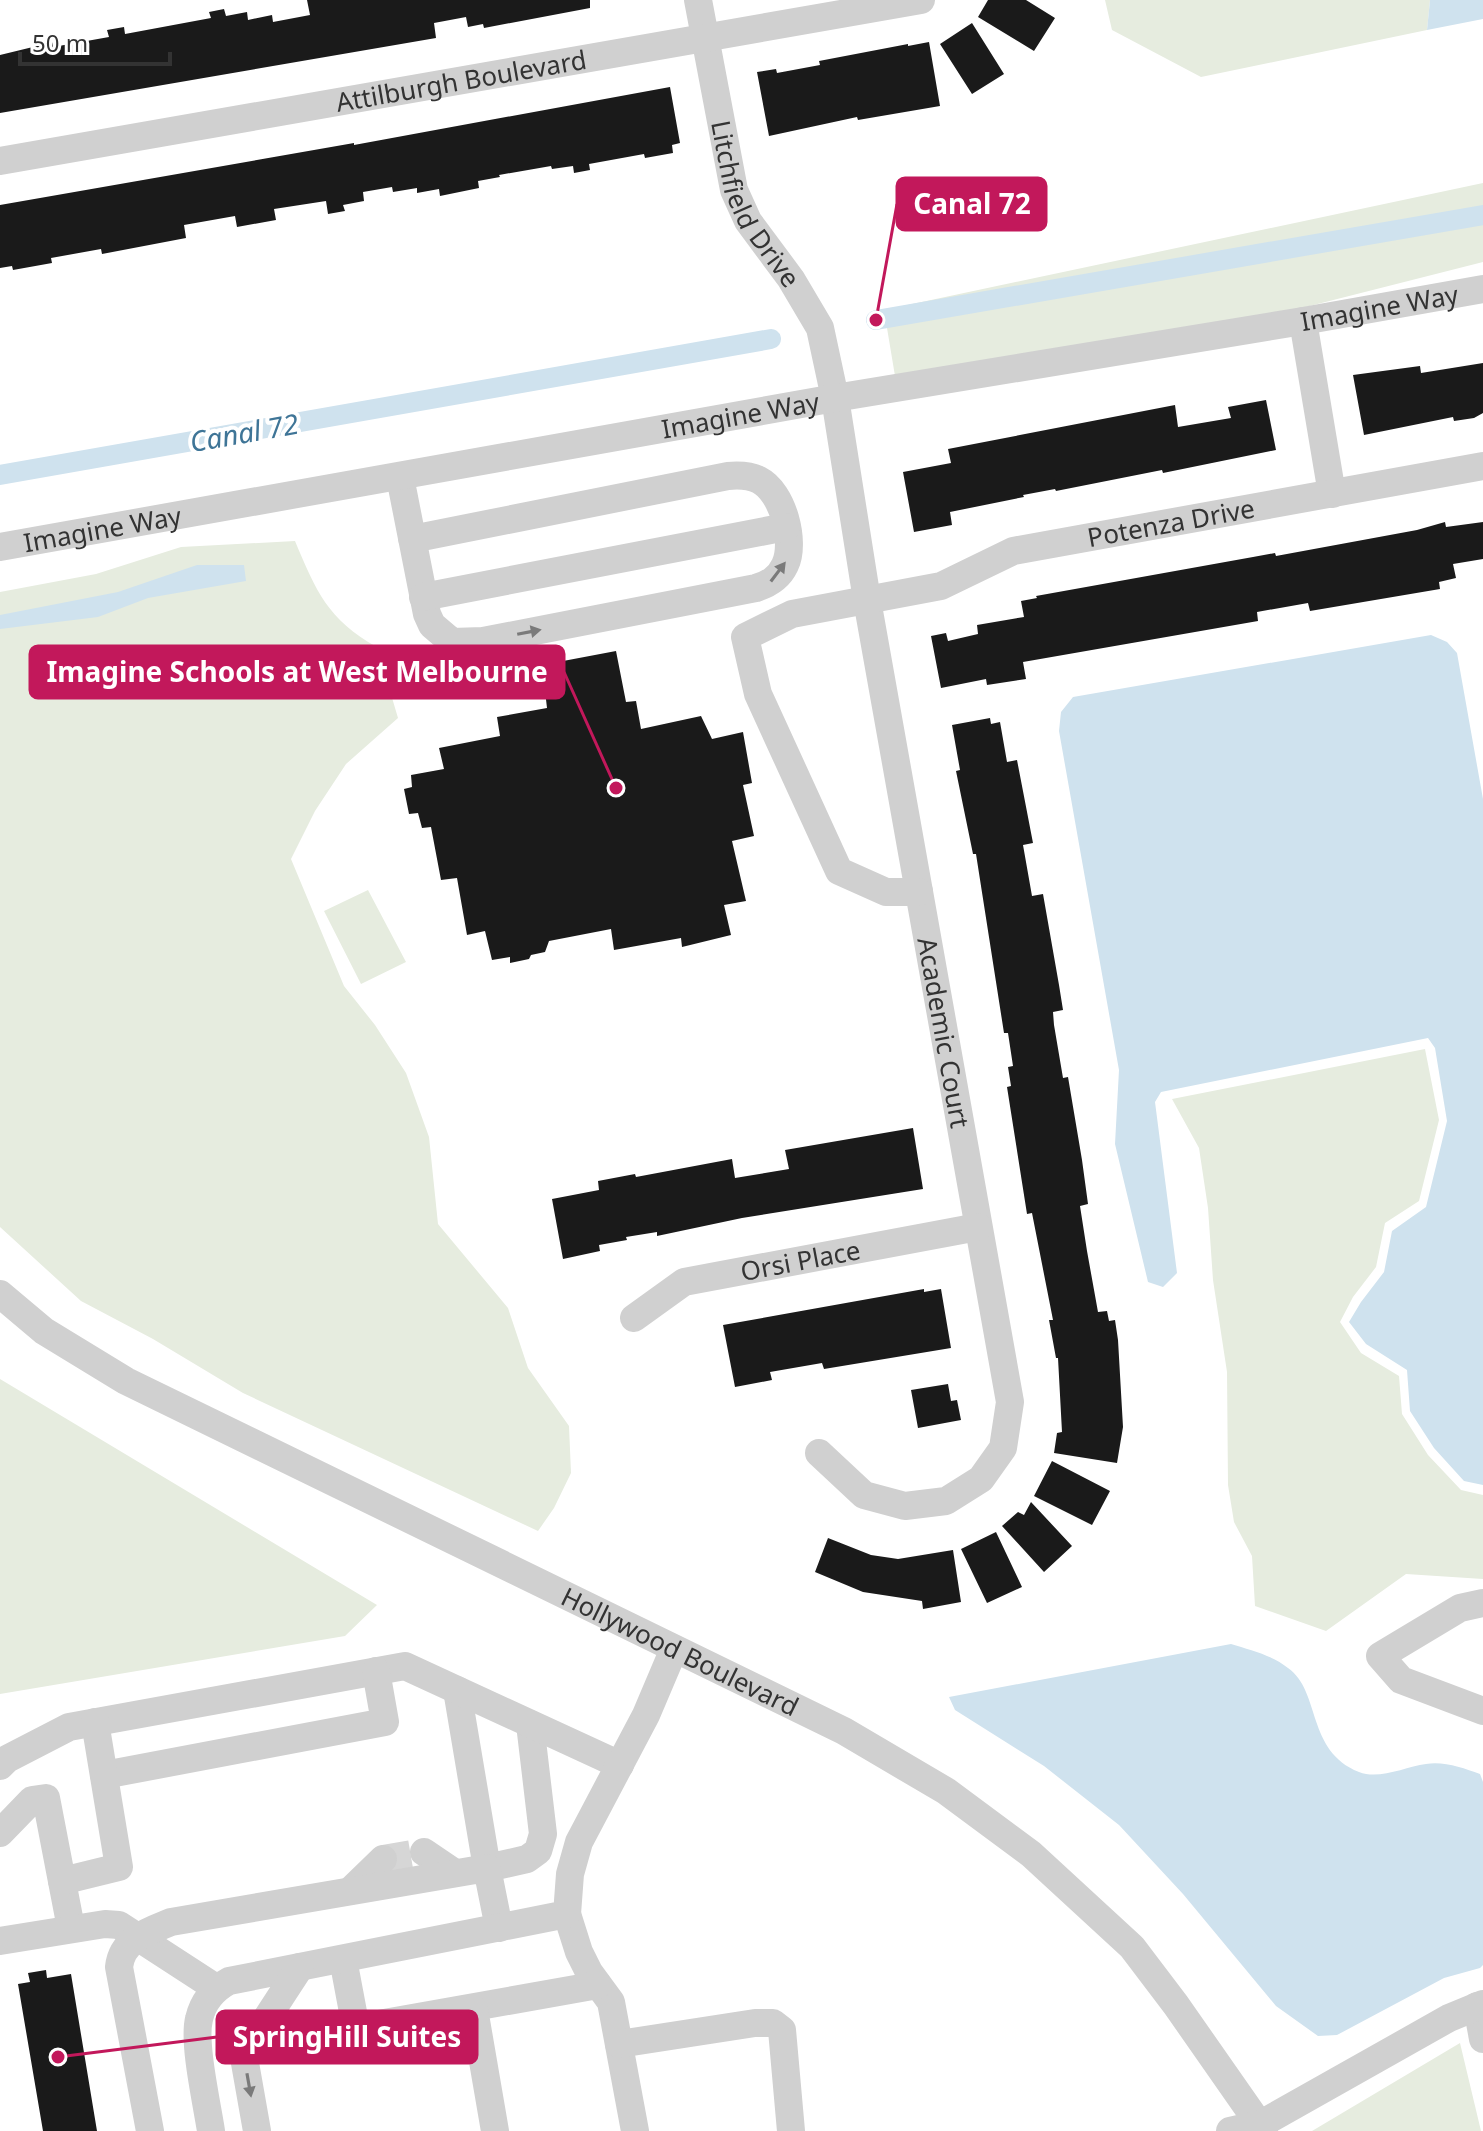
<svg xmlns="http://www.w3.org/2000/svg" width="1483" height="2131" font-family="'Noto Sans',sans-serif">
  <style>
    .green { fill: #e6ecdf }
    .water { fill: #cfe2ee }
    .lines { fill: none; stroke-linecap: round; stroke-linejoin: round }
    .canal { stroke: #cfe2ee; stroke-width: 20 }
    .building { fill: #1a1a1a }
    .minor-tunnel { stroke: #d6d6d6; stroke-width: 28; stroke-dasharray: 28 14; stroke-linecap: butt }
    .minor { stroke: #d0d0d0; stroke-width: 28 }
    .oneway { fill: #7a7a7a }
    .labels { text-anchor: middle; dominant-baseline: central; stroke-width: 8; stroke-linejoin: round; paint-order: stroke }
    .street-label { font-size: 26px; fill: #333; stroke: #fff }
    .water-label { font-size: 28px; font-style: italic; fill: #3f7597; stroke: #fff }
    .leader { fill: none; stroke: #c2185b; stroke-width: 3 }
    .callout-dot { fill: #c2185b; stroke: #fff; stroke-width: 3 }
    .callout { fill: #c2185b; stroke: #c2185b; stroke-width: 3 }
    .callout-label { font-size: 28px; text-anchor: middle; font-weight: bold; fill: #fff }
  </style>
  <rect width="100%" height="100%" fill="#fff"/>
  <path class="green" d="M1105,0H1430L1427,30L1201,77L1112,30Z
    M1483,183V262L1290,311L895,376L884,310Z
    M295,541C316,591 328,620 377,647L398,718L346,764L315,811L291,859L344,986L375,1025L406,1073L429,1137L438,1224L508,1308L528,1368L569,1426L571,1473L554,1508L538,1531L243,1393L153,1339L81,1301L0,1227V592L96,574L181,547Z
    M368,890L406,962L361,984L324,911Z
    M1425,1049L1439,1120L1419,1201L1385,1223L1376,1267L1353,1297L1340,1322L1361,1353L1399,1376L1402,1414L1428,1455L1461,1490L1483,1495V1579L1406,1574L1326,1631L1255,1606L1252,1556L1234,1522L1228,1485L1227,1372L1213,1280L1208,1208L1199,1148L1172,1099Z
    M0,1379L377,1605L345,1636L0,1694Z
    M1460,2043L1481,2131H1312Z"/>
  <path class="water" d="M1430,0H1483V19L1427,30Z
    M197,565H244L246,581L148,598L98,617L0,629V615L118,592Z
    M1431,635L1447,642L1457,653L1483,799V1485L1464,1481L1434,1448L1410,1411L1407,1370L1366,1344L1349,1322L1361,1302L1384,1272L1392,1231L1426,1207L1447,1121L1435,1048L1428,1038L1161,1092L1155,1102L1177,1273L1163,1287L1148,1282L1115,1144L1119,1070L1059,731L1061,712L1073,697Z
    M1231,1644C1250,1650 1272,1655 1288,1668C1321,1691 1306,1751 1359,1772C1379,1780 1405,1767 1426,1764C1444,1761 1463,1768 1480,1774L1483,1782V1965L1480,1968L1444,1978L1337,2035L1318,2036L1276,2006L1183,1894L1119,1825L1044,1766L955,1710L949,1697Z"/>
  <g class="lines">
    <path class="canal" d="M876,320L1483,215
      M0,475L771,339"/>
  </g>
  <path class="building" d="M307,0H590V8L484,28L483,24L468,27L466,17L434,23L436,38L0,113V55L37,46L35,40L51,37L53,47L109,37L107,30L124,27L125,34L211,18L209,12L224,9L226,16L247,12L248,20L272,15L273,22L310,15Z
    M988,0H1026L1055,18L1034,51L978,17Z
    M972,23L1004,74L972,94L940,44Z
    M929,42L940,106L858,120L857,117L769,136L757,72L776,69L777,73L820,65L819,61L908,44V46Z
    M670,87L680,143L672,145L673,153L645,158L644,154L589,164L590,170L574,173L573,166L552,169L551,166L499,175L500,177L478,181L479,188L440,196L439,189L417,193V188L393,192L392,187L363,192L364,201L343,205L345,211L328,214L326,201L274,209L276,220L237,227L235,216L184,225L186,238L102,254L101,249L51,258L52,263L13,270L12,266L0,268V205L354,143V145Z
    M1483,363V413L1474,418L1454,421L1453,417L1364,435L1353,375L1420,366L1421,373Z
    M1266,400L1276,450L1163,473L1162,470L1056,491L1055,489L1023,495L1024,497L950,512L952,525L914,532L903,472L951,463L948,449L1175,405L1178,427L1231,418L1228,407Z
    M1445,522L1446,527L1483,522V559L1453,564L1456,578L1439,582L1440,589L1310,611L1308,603L1257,612L1258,621L1023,662L1026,679L987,685L986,679L941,688L931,636L946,633L948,641L978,634L977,625L1024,617L1021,601L1037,598L1036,596L1253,557L1275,553L1276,556L1417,530Z
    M616,651L626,702L636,701L641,729L701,716L712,739L743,732L752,783L743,785L754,836L732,841L746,901L724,905L731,935L682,947L681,938L614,950L611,929L549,941L545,952L531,955L529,959L510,963V957L492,960L485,931L467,935L457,878L441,880L431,827L422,828L418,813L409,814L404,789L412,787L411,775L444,769L439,748L500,736L497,717L547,708L542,665Z
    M990,718L991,724L1000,722L1007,762L1017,760L1033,843L1023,845L1032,896L1043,894L1059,985L1063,1010L1053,1012L1054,1025L1063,1078L1068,1077L1082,1160L1088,1204L1080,1206L1087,1251L1098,1312L1107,1311L1109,1321L1115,1320L1118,1340L1123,1427L1117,1463L1054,1453L1057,1433L1062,1432L1058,1358H1056L1049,1320H1053L1032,1213L1027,1214L1007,1087L1011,1086L1008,1067L1013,1066L1008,1033H1004L976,854H973L956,771L960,770L952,725Z
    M913,1128L923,1189L742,1218L657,1236V1232L626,1237L627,1240L599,1245L600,1251L563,1259L552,1199L599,1190L598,1181L635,1174L636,1177L732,1159L735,1178L789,1169L785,1150Z
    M924,1289V1292L941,1289L951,1348L824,1369L822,1363L770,1372L772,1380L735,1387L723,1325Z
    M948,1384L951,1401L957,1400L961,1420L918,1428L911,1390Z
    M1052,1461L1110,1491L1092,1525L1034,1496Z
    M1031,1502L1072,1546L1044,1572L1002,1526L1018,1512L1024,1515Z
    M996,1532L1022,1587L987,1603L961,1549Z
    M828,1538L871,1555L898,1559L953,1550L961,1602L923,1609L922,1601L863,1592L815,1572Z
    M46,1970L47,1978L71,1974L97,2131H43L18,1984L30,1982L28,1973Z"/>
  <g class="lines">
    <path class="minor-tunnel" d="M383,1859L424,1852"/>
    <g class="minor">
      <path id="s1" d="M698,0L734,190L748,221L791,279L820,328L835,398L867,600L1010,1402L1003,1448L981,1479L946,1501L905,1506L864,1495L819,1453"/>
      <path id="s2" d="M0,161L921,0"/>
      <path d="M1303,321L1332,494"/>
      <path d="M400,477L427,614L432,625L452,642L483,641L756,588C769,584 779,578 785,565C796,542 783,492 759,480C749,475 739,475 728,476L412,539"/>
      <path id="s3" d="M0,547L835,398L1303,321L1483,289"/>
      <path d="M423,597L786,527"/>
      <path id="s4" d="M919,892H886L839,871L758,694L745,637L792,614L941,586L1013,551L1483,466"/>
      <path id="s5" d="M0,1294L44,1331L126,1381L844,1731L946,1791L1031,1854L1132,1947L1176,2005L1264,2131"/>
      <path id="s6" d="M634,1318L684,1282L978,1227"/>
      <path d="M1483,1603L1460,1608L1380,1656L1401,1680L1483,1711"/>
      <path d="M457,1690L487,1868L527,1859L538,1851L543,1834L530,1724"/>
      <path d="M0,1766L7,1759L69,1727L405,1666L620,1765"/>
      <path d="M104,1775L385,1722L376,1671"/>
      <path d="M0,1833L32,1800L46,1798L71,1928"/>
      <path d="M424,1852L455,1873"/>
      <path d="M62,1881L119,1867L95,1722"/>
      <path d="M350,1891L383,1859"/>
      <path d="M567,1914L579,1952L589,1972L611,2002L635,2131"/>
      <path d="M0,1941L105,1924L119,1925L216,1988"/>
      <path d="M343,1959L356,2028L598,1985"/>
      <path d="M1477,2006L1483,2039"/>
      <path d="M474,2009L495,2131"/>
      <path d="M619,2044L755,2023H773L782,2030L791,2131"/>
      <path d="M150,2131L119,1967C122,1939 149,1931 171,1922L487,1868L499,1928"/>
      <path d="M211,2131C207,2104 193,2043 199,2019C203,2001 214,1989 229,1981L567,1914L570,1874L579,1842L646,1715L674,1649"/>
      <path d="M257,2131L245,2063L248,2047L300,1967"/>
      <path d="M1230,2131L1261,2124L1449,2018L1483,2004"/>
    </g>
  </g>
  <defs><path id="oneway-solid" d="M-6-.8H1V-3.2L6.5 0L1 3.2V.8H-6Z" transform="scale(2)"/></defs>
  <g class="oneway">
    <use href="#oneway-solid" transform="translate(778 572) rotate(-53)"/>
    <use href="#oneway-solid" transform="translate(529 632) rotate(-11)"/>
    <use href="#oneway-solid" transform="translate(249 2085) rotate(80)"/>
  </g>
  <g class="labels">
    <g class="street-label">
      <text stroke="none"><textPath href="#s2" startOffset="468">Attilburgh Boulevard</textPath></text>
      <text stroke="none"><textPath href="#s1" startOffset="214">Litchfield Drive</textPath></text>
      <text stroke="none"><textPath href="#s3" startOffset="1400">Imagine Way</textPath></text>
      <text stroke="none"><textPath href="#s3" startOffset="752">Imagine Way</textPath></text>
      <text stroke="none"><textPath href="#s4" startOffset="782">Potenza Drive</textPath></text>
      <text stroke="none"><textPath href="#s3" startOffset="104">Imagine Way</textPath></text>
      <text stroke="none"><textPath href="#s1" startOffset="1072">Academic Court</textPath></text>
      <text stroke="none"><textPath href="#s6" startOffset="180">Orsi Place</textPath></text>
      <text stroke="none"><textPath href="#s5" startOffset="770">Hollywood Boulevard</textPath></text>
    </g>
    <g class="water-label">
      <text transform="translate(244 432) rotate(-10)">Canal 72</text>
    </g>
  </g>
  <path class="leader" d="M876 320L897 204M616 788L564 672M58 2057L217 2037"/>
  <g class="callout-dot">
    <circle cx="876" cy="320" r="8"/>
    <circle cx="616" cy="788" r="8"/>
    <circle cx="58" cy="2057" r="8"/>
  </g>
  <g class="callout">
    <rect x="897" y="178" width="149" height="52" rx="8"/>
    <rect x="30" y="646" width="534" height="52" rx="8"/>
    <rect x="217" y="2011" width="260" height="52" rx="8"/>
  </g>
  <g class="callout-label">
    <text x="972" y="214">Canal 72</text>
    <text x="297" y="682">Imagine Schools at West Melbourne</text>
    <text x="347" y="2047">SpringHill Suites</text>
  </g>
  <path d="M20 52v12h150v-12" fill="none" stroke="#333333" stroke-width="4"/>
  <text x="32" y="52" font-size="24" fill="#333333" stroke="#ffffff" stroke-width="6" paint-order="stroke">50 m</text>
</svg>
